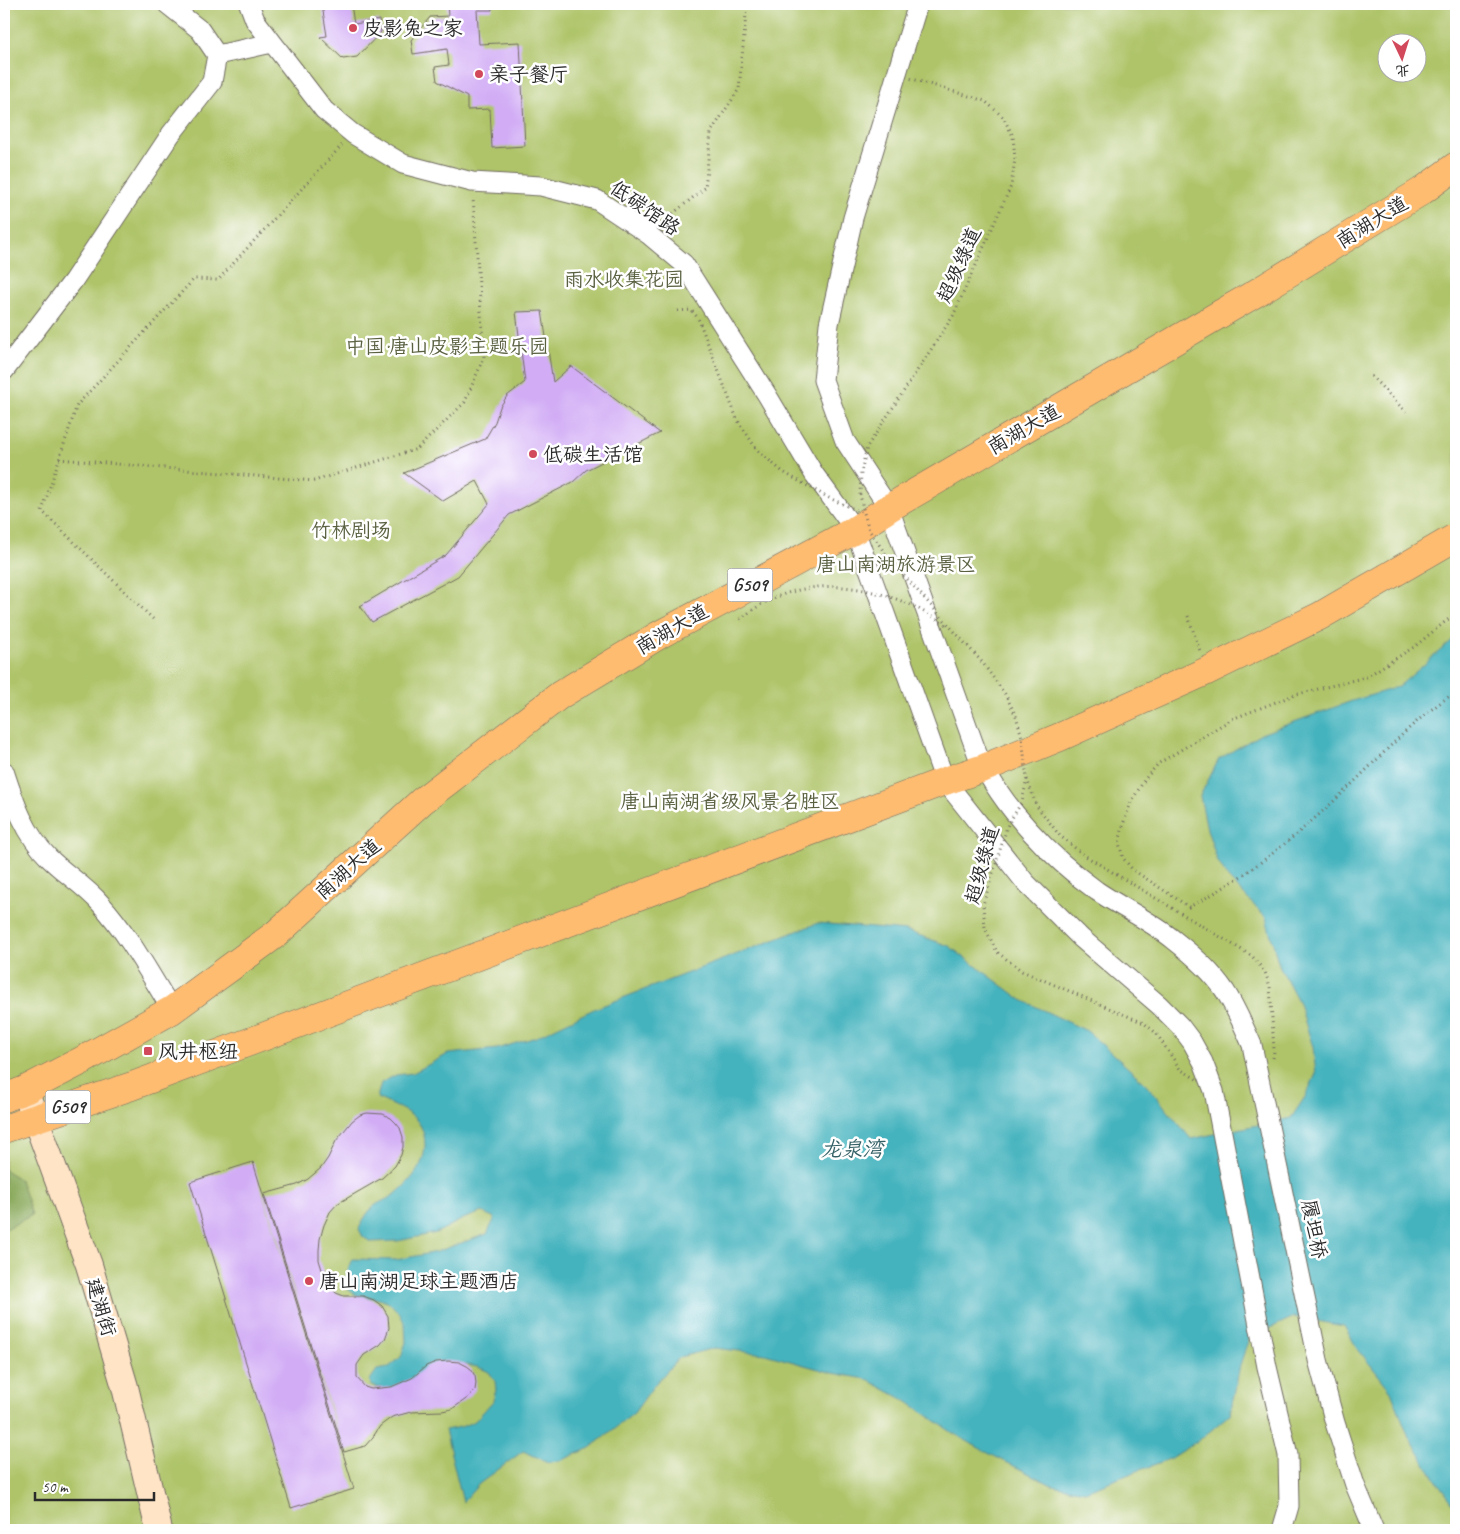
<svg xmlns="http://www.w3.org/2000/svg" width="1460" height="1534" font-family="Caveat,'LXGW WenKai TC',sans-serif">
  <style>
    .green { fill: #afc469; stroke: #6d784a; fill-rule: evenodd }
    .forest { fill: #8baa5d; stroke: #5b6a44 }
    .water { fill: #44b3be; stroke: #386f74 }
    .building { fill: #d2adf5 }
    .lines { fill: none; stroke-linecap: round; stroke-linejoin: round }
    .street-casing { stroke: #706a60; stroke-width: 21 }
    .secondary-casing { stroke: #706a60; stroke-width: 28 }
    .highway-casing { stroke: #706a60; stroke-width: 29 }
    .path { stroke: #706a60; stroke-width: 3; stroke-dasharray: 1 4; stroke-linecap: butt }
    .street { stroke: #fff; stroke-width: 19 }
    .secondary { stroke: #ffe4c6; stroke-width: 26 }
    .highway { stroke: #febc71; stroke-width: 28 }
    .path-bridge { stroke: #706a60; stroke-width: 3; stroke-dasharray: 1 4; stroke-linecap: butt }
    .poi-dot { fill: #d1495b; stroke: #fff; stroke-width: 2 }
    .labels { text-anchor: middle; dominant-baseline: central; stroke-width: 5; stroke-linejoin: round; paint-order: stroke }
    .shield { fill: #fff; stroke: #6b6b6b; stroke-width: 1 }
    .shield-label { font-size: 19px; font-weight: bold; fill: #2b2b2b }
    .poi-label { font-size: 20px; fill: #2b2b2b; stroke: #fff; text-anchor: start }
    .street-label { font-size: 20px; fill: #2b2b2b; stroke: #fff }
    .park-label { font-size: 20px; fill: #596141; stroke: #fff }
    .water-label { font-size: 21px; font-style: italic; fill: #356166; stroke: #fff }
  </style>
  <rect width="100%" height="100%" fill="#fff"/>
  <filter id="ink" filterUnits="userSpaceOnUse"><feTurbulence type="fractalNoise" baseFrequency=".02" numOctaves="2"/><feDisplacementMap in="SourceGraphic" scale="10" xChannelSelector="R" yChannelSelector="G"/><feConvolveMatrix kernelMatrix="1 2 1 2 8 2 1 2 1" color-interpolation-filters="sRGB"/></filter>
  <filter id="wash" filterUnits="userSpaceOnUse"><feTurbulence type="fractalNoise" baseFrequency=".0096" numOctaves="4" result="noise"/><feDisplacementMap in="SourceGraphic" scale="20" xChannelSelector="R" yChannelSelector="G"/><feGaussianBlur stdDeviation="1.12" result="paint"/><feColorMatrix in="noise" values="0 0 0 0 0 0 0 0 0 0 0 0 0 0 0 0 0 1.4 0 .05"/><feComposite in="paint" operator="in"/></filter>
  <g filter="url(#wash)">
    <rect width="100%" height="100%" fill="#efe0c1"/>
    <path class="green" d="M4,4H1456V1530H4ZM1388,42H1418V72H1388Z"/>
    <path class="forest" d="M4,1169L20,1180L32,1215L4,1230Z"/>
    <path class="water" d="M1456,637V1507L1438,1483L1409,1437L1391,1391L1357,1348L1344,1326L1294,1317L1249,1338L1240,1365L1230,1414L1202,1438L1169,1459L1085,1491L1052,1485L986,1452L953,1433L908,1402L866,1379L833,1373L765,1354L714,1348L680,1357L654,1385L634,1413L590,1448L560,1461L548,1462L523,1451L479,1484L463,1502L445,1430L461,1427L475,1421L493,1401L496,1390L495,1381L489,1372L478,1367L466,1365L436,1368L391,1390L371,1386L370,1380L377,1370L388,1368L401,1357L406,1342L405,1324L400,1314L390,1303L379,1299L356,1295L345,1287L347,1273L353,1259L396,1260L436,1252L487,1234L495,1218L482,1212L463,1219L436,1233L398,1241L371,1242L363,1237L359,1229C363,1220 368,1210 377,1204C382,1201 388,1199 394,1195C409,1183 425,1166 425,1145C425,1114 400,1109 377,1098L381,1083L396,1075L413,1073L448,1054L497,1049L536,1037L594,1009L818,923L907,931L949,946L1022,1000L1087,1031L1146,1084L1191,1139L1291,1118L1305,1097L1316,1074L1313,1047L1299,1003L1279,965L1266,918L1228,878L1217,860L1207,829L1200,796L1219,759L1261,734L1352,701L1398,687Z"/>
    <g id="blocks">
      <path class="building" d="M332,4H351L354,24L379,20L381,32L357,57L343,59L320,37L327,36L322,5Z
        M447,4H492V10H477L479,44L520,42L525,146L492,148L490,109L467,110V97L437,81L435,67L449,65L447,49L413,54L411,40L430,17L448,16Z
        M542,311L553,382L571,366L660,433L586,470L573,482L509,515L458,576L372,622L360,606L446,555L489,504L477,481L443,501L404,473L485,439L495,422L500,407L507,396L525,382L516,312Z
        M367,1113L383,1114L391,1118L396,1123L400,1128L403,1137V1147L401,1155L395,1166L382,1178L337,1204L330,1212L324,1225L320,1239L319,1250V1260L324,1276L329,1286L336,1293L344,1296H363L374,1300L382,1306L388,1316L389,1328L385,1339L380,1345L364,1355L357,1365V1378L365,1387L371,1389L391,1387L412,1378L426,1366L436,1362L448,1361L459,1362L467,1366L471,1369L475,1376L476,1383L475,1390L469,1397L452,1409L442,1411L411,1412L392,1417L380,1426L373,1437L365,1446L344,1452L264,1194L297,1185L308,1179L321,1168L328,1158L336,1141L352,1121L360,1115Z
        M253,1162L354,1489L291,1508L190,1182Z"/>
    </g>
  </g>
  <g filter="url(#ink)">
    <use href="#blocks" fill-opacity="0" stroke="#706a60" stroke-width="1"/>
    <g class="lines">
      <defs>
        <path id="street" d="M249,4L255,20L324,110L353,134L403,164L472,182L541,186L597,200L648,234L684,264L767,395L814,474L855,530L945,781L1025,882L1081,938L1159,1005L1180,1026L1192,1042L1203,1062L1214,1091L1267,1367L1288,1455L1289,1506L1282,1530
          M918,4L853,218L829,324L823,380L845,441L889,508L978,756C1003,808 1051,858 1097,891C1122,908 1151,921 1174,940C1192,954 1212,972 1225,991C1236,1008 1244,1027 1252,1045L1318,1360L1335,1423L1355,1485L1374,1530
          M217,55L272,43
          M4,371L73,281L171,134L212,82L217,55L200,30L167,4
          M4,771C14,802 25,834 49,858C65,874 85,886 100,903C129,935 149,973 172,1010"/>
        <path id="secondary" d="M25,1090L89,1265L125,1387L159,1530"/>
        <path id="highway" d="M4,1098L25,1090L83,1060L172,1010L276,934L422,801L560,695L659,635L855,530L889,508L1256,293L1422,191L1456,166
          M4,1129L132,1086L945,781L984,768L1060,737L1207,671L1320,616L1456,537"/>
      </defs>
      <use href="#street" class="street-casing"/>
      <use href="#secondary" class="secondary-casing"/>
      <use href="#highway" class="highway-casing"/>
      <path class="path" d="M661,223L705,188L711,132L739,89L747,4
        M1371,376L1406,412
        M59,459L314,481L417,449L465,402L484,357L473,198
        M1456,613L1414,647L1366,677L1294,695L1232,719L1159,763L1145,779L1131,802L1124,822L1119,843L1123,858L1133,870L1189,907C1253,874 1308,827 1359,777C1391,746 1418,716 1456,692
        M1188,616L1200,651
        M153,619L42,511L77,405L194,279L218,280L342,145
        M1027,779L1036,805L1060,836L1084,855L1252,956L1265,972L1270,986L1274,1050L1273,1059"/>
      <use href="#street" class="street"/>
      <use href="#secondary" class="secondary"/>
      <use href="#highway" class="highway"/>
      <path class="path-bridge" d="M906,77L985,101L1003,117L1013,136L1015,159L1011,186L953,316L867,447L861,472L860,494L864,513L869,530L889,559L982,662L1005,694L1016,716L1022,737L1027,779L1022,802L1008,824L983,905L985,928L997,952L1022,971L1144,1023L1156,1033L1180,1069L1198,1080
        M678,311L691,310L698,318L737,419L757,450L783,472L829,498L863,513
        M740,619C749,613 757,606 766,602C810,579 859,584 904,602C919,608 934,618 948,626"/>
    </g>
  </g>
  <g class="poi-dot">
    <circle cx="353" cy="28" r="5"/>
    <circle cx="479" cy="74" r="5"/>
    <circle cx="533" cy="454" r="5"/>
    <rect x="143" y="1046" width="10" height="10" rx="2.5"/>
    <circle cx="309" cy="1281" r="5"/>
  </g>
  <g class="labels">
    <g class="shield">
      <rect x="727.5" y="568.5" width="45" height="33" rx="4"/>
      <rect x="45.5" y="1090.5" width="45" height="33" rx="4"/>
    </g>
    <g class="shield-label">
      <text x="750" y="585">G509</text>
      <text x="68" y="1107">G509</text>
    </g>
    <g class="poi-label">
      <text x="363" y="28">皮影兔之家</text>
      <text x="489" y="74">亲子餐厅</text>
      <text x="543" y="454">低碳生活馆</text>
      <text x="158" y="1051">风井枢纽</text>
      <text x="319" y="1281">唐山南湖足球主题酒店</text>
    </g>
    <g class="street-label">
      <text transform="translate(645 208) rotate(35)">低碳馆路</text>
      <text transform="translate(1372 222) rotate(-32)">南湖大道</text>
      <text transform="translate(959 265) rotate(-66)">超级绿道</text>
      <text transform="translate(1024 429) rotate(-30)">南湖大道</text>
      <text transform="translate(672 629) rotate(-30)">南湖大道</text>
      <text transform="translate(982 865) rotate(-75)">超级绿道</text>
      <text transform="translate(348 869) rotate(-42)">南湖大道</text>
      <text transform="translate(1314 1229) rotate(78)">履坦桥</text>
      <text transform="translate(101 1307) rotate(73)">建湖街</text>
    </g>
    <g class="park-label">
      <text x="624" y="279">雨水收集花园</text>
      <text x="447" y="346">中国·唐山皮影主题乐园</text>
      <text x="351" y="530">竹林剧场</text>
      <text x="896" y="564">唐山南湖旅游景区</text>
      <text x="730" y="801">唐山南湖省级风景名胜区</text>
    </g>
    <g class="water-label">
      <text x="852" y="1149">龙泉湾</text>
    </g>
  </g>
  <rect width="1460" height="1534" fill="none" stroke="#fff" stroke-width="20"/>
  <g transform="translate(1402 58) rotate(176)"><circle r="24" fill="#ffffff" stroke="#aaaaaa"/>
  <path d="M0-4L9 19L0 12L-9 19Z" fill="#d1495b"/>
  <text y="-8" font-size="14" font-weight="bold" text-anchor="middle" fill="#2b2b2b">北</text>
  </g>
  <path d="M35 1492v8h119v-8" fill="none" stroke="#2b2b2b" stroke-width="2.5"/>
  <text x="42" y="1492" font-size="15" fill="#2b2b2b" stroke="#ffffff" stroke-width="4" paint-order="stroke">50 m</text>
</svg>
